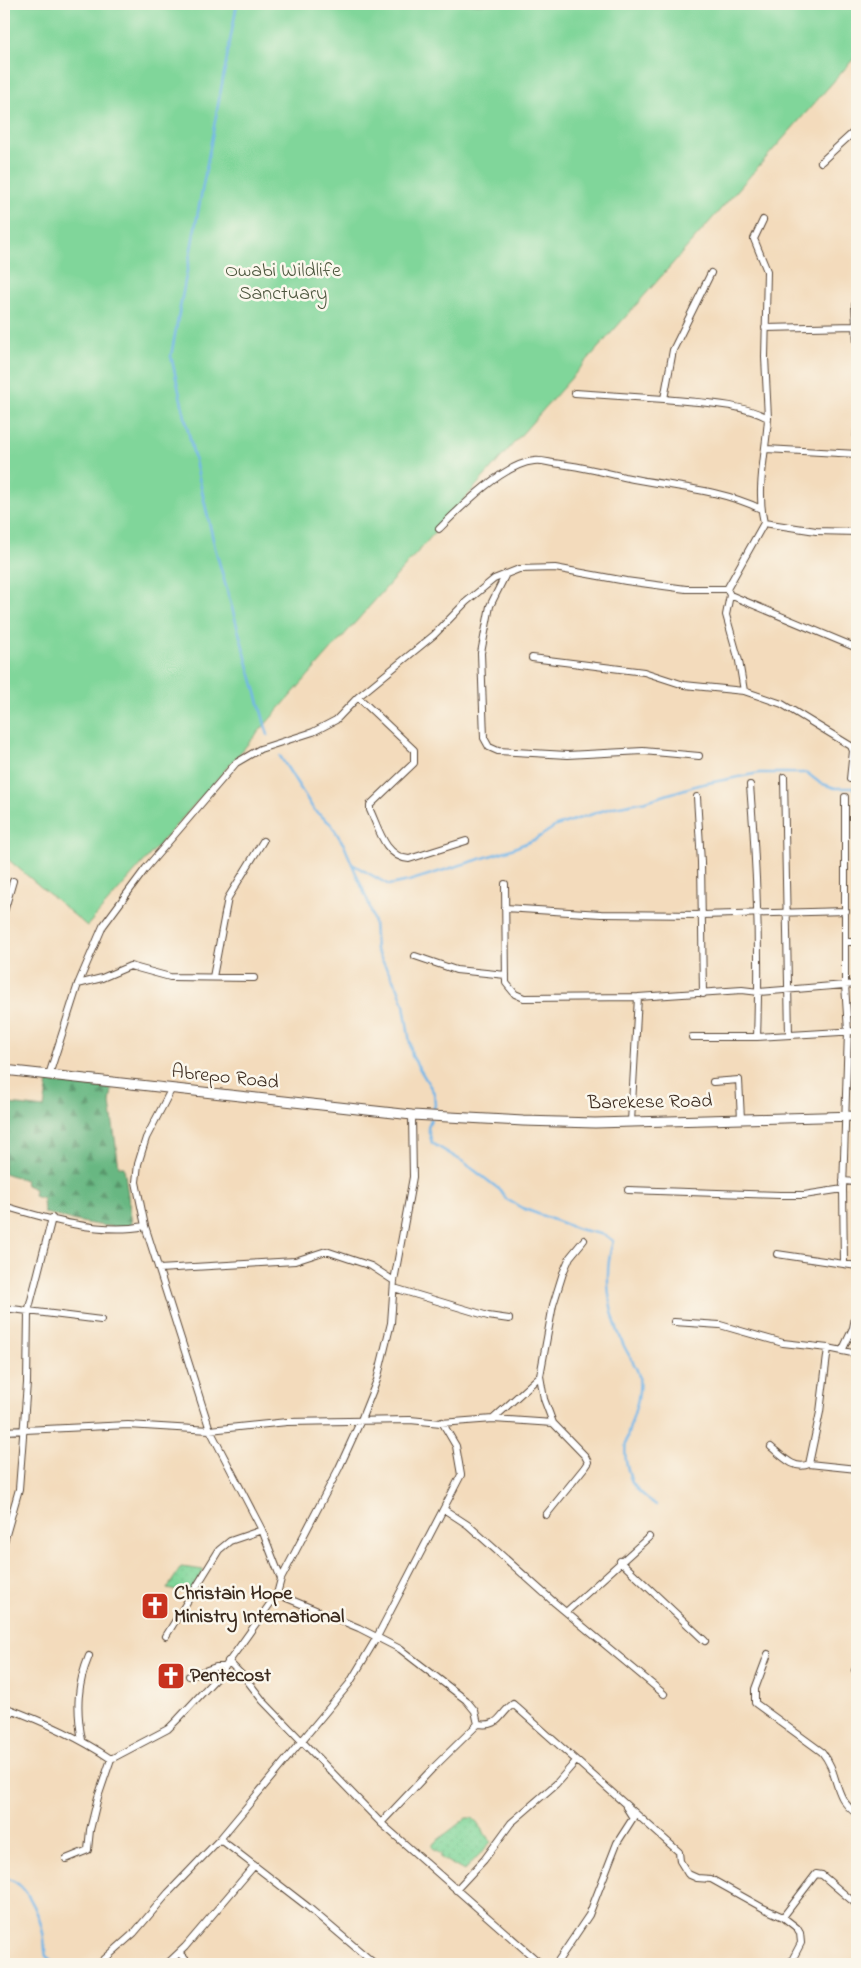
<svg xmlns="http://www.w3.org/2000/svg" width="861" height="1968" font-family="'Indie Flower',sans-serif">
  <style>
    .grass { fill: url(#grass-dots); stroke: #5e805c }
    .forest { fill: url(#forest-firs); stroke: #527050 }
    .park { fill: #80d69a; stroke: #5e805c }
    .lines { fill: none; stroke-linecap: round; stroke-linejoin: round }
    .stream { stroke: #72b6e8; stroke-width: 2.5 }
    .street-casing { stroke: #574536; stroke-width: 8 }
    .secondary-casing { stroke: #574536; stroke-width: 11 }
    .street { stroke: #fff; stroke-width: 6 }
    .secondary { stroke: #fff; stroke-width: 9 }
    .labels { text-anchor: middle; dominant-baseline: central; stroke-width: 5; stroke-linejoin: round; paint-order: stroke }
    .park-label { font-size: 20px; fill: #4c553d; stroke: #fbf7ec }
    .street-label { font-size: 20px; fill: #3b2a1e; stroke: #fbf7ec }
    .poi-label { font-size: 20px; font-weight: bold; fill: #3b2a1e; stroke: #fbf7ec; text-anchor: start }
  </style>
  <defs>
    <pattern id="grass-dots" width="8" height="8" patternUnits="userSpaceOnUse" patternTransform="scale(1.25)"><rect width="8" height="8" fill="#80d69a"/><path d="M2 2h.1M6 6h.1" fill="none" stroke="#70b884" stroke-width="1.8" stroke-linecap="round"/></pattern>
    <pattern id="forest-firs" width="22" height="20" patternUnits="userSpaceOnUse" patternTransform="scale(1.25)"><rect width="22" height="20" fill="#68b782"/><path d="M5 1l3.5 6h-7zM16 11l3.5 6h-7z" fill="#57956a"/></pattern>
  </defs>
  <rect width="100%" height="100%" fill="#fbf7ec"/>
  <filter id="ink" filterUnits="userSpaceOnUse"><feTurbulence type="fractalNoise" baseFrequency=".02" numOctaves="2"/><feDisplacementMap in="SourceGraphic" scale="10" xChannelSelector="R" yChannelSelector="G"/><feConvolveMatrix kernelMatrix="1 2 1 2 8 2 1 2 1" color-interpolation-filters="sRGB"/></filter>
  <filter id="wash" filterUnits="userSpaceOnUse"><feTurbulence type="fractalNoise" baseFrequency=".0096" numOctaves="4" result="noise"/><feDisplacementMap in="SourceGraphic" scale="20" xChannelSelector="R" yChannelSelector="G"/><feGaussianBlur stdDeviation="1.12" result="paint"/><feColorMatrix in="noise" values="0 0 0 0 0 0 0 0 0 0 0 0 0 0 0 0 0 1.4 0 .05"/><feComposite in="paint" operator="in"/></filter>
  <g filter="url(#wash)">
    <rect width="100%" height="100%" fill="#f3dbbc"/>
    <path class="grass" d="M181,1567L204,1570L188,1593L167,1589Z
      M466,1818H473L491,1842L464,1871L441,1858V1854L432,1847L434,1843Z"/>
    <path class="forest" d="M48,1082L112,1089L110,1103L119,1167H124L132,1224C111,1232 66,1218 44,1213L43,1199L34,1196L35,1189L26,1185L25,1180L4,1173V1116H7L9,1104L44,1108Z"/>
    <path class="park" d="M4,4H857V55L87,926L4,856Z"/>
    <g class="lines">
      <path class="stream" d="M237,4L171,356L215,548L268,735
        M280,756L314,810L331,824L344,845L369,904L374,923L376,950L398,988L404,1005L412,1056L434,1093L435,1105L432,1114
        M352,864L389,885L409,881L509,850L536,839L556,826L614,807L646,801L698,785L759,773H807L820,783L835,788H857
        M431,1119L428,1128L432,1143L465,1163L500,1190L506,1199L522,1208L578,1229L605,1235L613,1241C603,1276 609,1313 624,1346C628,1355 638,1367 639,1377C643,1412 617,1435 628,1470C630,1474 630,1481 633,1484C638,1492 648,1499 656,1505
        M4,1878C26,1880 39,1914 43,1933C45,1940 44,1948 46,1956L56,1964"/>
    </g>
  </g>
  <g filter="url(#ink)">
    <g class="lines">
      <defs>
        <path id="street" d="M821,162L857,129
          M763,220L754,239L767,271L765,357L768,418
          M711,273L673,350L664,399C699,403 737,402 768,418C766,453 756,489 764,523L816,531L857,532
          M855,305L857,344
          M765,328L855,326
          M575,393L664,399
          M766,449L857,454
          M856,454L857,429
          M439,529C461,507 503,464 534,461C540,460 547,462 553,463C578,466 600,471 624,477C670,487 717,488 761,509
          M506,574L490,606L481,653L484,738L489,747L498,751L567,755L643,751L699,756
          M730,595L857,648
          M532,658L644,672L684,685L744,691L739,661L726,615L730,595L727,589L764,523
          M744,691L782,704L851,746L853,751L850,779
          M358,697L414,750V763L370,805V810C379,829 385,857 409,859L466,841
          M784,777L789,1035
          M750,785C757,869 760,953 757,1037
          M697,797L701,862L703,994
          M505,884L506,983L515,994L524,998L638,997L742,990L759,992L857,984
          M505,908L601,914L702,915L846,911
          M4,912L13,881
          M847,942H857
          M415,956L456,970L506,975
          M213,977L228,898L263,841
          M78,984L102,978L130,966L170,977L254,978
          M692,1037H757L857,1031
          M49,1075L78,984L103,926L146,868L236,763L260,749L313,732L336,720L358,697L434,635L466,602L494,579L519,569L555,568L626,581L686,589H727
          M713,1082L739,1080L741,1119
          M631,1122L638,997
          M843,1181L857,1182
          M843,1189L844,1263
          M628,1190L780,1195H804L843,1189L848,1031L845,984V797
          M4,1206C47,1219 101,1235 145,1226
          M777,1254L857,1266
          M159,1269L295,1261L326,1251L371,1266L394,1281
          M394,1288L488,1316L509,1319
          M4,1308L101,1320
          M674,1322L720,1325L783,1343L828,1348L857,1354
          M842,1351L853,1328L857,1307
          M540,1376L544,1399L553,1423
          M493,1419L553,1423L585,1456L588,1462L584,1468L546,1515
          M4,1431L128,1425L210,1430L287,1422L410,1420L441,1423L493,1419L540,1376L553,1305L563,1273L570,1257L584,1240
          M771,1447C782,1456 795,1471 809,1464L857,1469
          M809,1464L820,1412L828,1348
          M445,1510L468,1525L555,1603L664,1694
          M4,1542L19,1489L27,1383L28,1312L52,1218
          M620,1561L705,1641
          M281,1579L339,1468L361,1420L377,1380L391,1323L394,1281L413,1177L412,1115
          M277,1594L359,1628L400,1649L466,1700L475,1711L478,1724
          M566,1612L649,1537
          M166,1636L219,1550L230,1541L262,1530
          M768,1654L755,1689V1703L822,1752C840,1774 832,1797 857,1814
          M228,1661L246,1679L263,1701L381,1823L541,1964
          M855,1670L857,1671
          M189,1676L216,1667H224
          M4,1707C43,1721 77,1736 111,1759L168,1729L178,1719L220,1674L277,1594L281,1579L262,1530L210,1430L145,1226L136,1182L138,1164L146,1138L171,1090
          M4,1722L12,1710
          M82,1740C76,1709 77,1685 89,1656
          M381,1823L432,1769L478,1724C501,1727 498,1715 513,1704L679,1852L680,1861L688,1874L697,1878L711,1879L763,1908L783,1917L797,1928L800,1933L801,1943L790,1964
          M220,1839L308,1907L375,1964
          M66,1859L88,1850L90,1830L98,1797L111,1759
          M456,1890L484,1860L511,1823L556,1784L576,1761
          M783,1917L816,1874L822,1875L857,1905
          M179,1953L190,1964
          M99,1964L134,1933L168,1893L220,1839L349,1684L377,1637L461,1475L456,1446L442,1422
          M167,1964L185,1947L254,1866
          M556,1964L589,1915L617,1843L633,1818L626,1807"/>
        <path id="secondary" d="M4,1070L412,1115L523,1121L595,1123L857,1116"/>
      </defs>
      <use href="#street" class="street-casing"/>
      <use href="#secondary" class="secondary-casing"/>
      <use href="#street" class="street"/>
      <use href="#secondary" class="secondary"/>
    </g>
  </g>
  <defs>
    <symbol id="church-square" viewBox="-11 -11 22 22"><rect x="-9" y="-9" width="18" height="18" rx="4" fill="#c8321e" stroke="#fbf7ec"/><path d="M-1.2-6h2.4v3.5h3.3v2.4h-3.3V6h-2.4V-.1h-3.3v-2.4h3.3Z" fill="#fff"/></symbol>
  </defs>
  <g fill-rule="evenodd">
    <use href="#church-square" x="139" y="1590" width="32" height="32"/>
    <use href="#church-square" x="155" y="1660" width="32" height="32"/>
  </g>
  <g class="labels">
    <g class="park-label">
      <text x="283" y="271">Owabi Wildlife<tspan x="283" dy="23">Sanctuary</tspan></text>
    </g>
    <g class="street-label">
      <text transform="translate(225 1078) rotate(6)">Abrepo Road</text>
      <text transform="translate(650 1103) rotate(-1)">Barekese Road</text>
    </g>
    <g class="poi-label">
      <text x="174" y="1594">Christain Hope<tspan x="174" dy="23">Ministry International</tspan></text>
      <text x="190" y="1676">Pentecost</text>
    </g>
  </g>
  <rect width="861" height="1968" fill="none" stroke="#fbf7ec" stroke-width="20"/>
</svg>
